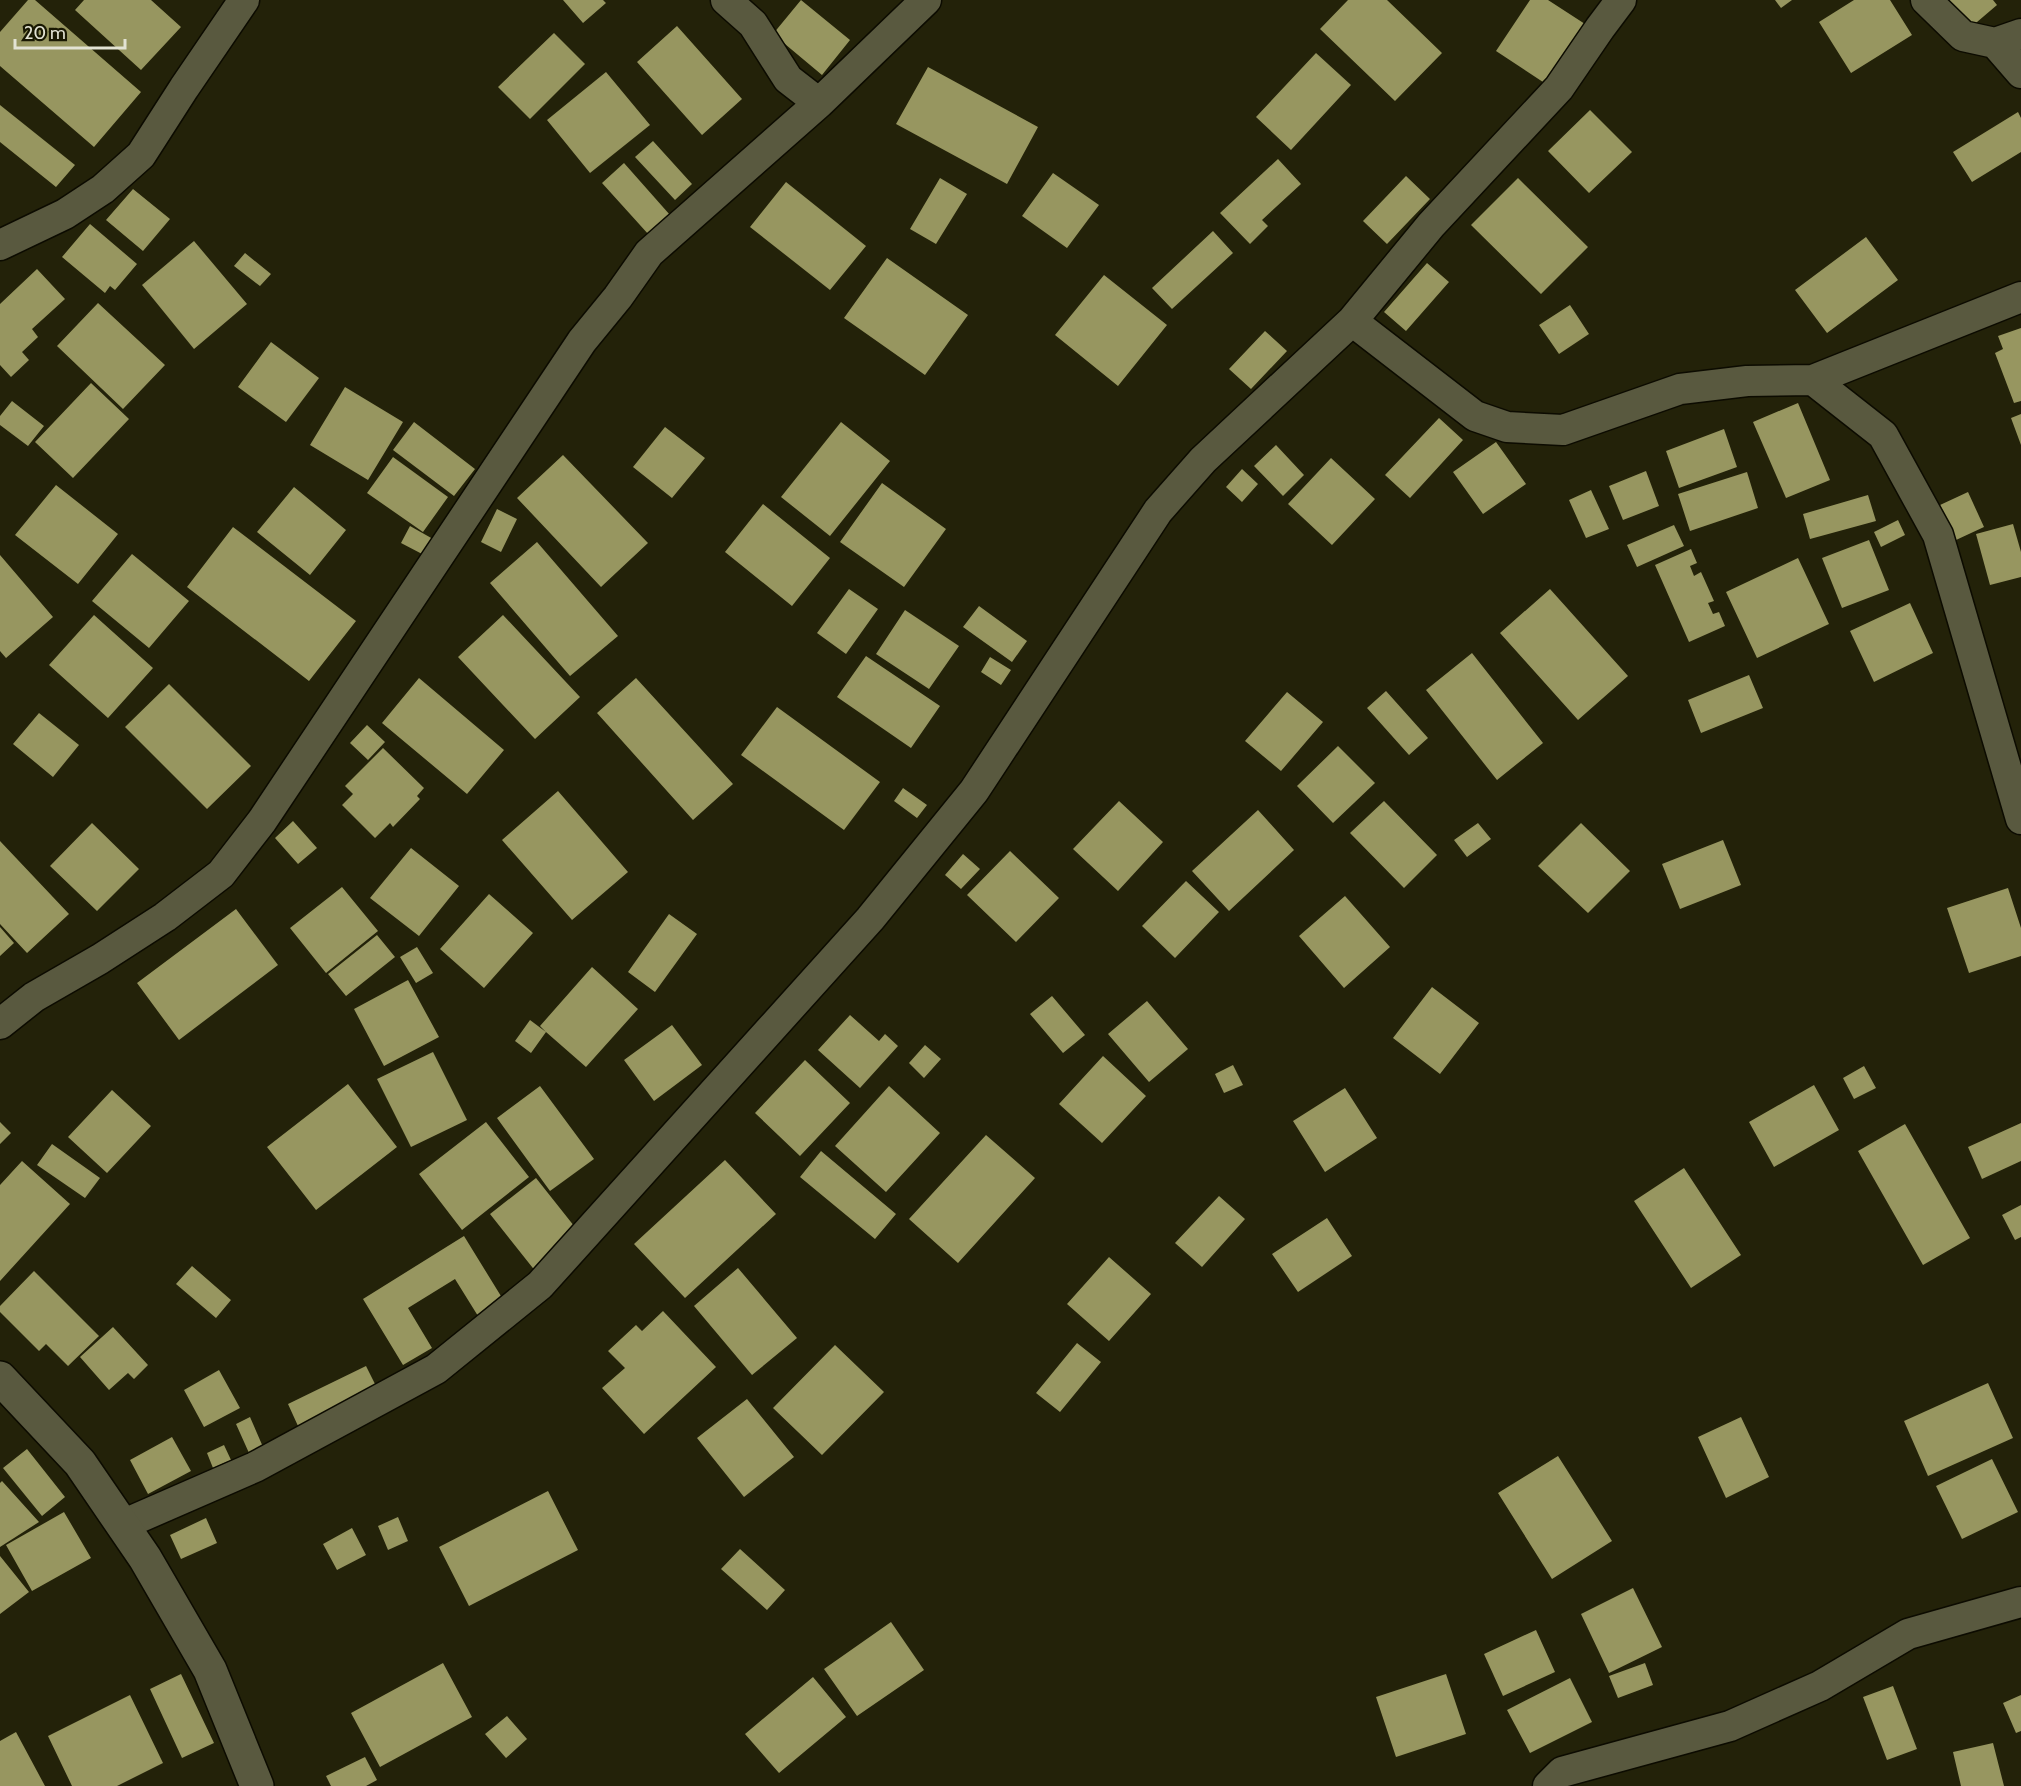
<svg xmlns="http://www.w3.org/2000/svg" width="2021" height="1786" font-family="Cabin,sans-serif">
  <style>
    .building { fill: #979660 }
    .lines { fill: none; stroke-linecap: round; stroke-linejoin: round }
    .minor-casing { stroke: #0c0b00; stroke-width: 33 }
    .tertiary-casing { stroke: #0c0b00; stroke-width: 36 }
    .minor { stroke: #59593f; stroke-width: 30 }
    .tertiary { stroke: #59593f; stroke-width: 33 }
  </style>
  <rect width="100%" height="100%" fill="#232209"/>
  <path class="building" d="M28,0H35L141,92L94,147L0,66V32Z
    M84,0H151L181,27L141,70L75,10Z
    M563,0H603L606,3L583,23Z
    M801,0L850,40L822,75L773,34Z
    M1348,0H1387L1442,53L1395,101L1320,29Z
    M1530,0H1548L1585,24L1546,84L1496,51Z
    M1775,0H1792L1781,8Z
    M1854,0H1890L1912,35L1851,73L1819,22Z
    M1946,0H1993L1997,5L1970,28Z
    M677,26L742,99L702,135L637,62Z
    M554,33L585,64L530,119L498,87Z
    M1316,53L1351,85L1291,150L1256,117Z
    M928,67L1038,127L1007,184L896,124Z
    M606,72L650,125L590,173L547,120Z
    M0,105L75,165L56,187L0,142Z
    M1590,110L1632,152L1589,193L1548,151Z
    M2018,112L2021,118V152L1972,182L1953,152Z
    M653,141L692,184L675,200L635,157Z
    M1278,159L1301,184L1262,220L1268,226L1250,244L1220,213Z
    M624,163L670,215L649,235L602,183Z
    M1053,173L1099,205L1067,248L1022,216Z
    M1406,176L1430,199L1387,244L1363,221Z
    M940,178L967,194L936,244L910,229Z
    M1518,178L1588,247L1541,294L1471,225Z
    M786,182L866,246L830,290L750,227Z
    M133,189L170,219L143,251L106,220Z
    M90,224L137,264L115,290L110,286L105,293L62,257Z
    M1213,231L1233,253L1172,309L1152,288Z
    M1866,237L1898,280L1827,333L1795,290Z
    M194,241L247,304L194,349L142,285Z
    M245,253L271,274L260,286L234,266Z
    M887,258L968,315L925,375L844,318Z
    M1427,263L1449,282L1406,331L1384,312Z
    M37,269L65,299L32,329L38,337L22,352L29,360L11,377L0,365V304Z
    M1104,275L1167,325L1118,386L1055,335Z
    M98,303L165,365L123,409L57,346Z
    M1570,305L1589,334L1559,354L1539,325Z
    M2021,328V401L2014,403L1995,353L2003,349L1998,336Z
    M1265,331L1287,351L1251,389L1229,369Z
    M271,342L319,378L286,422L238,387Z
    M91,383L129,419L73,478L35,442Z
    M345,387L403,422L368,480L310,445Z
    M12,401L44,426L28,446L0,425V416Z
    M1798,403L1830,480L1786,498L1753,422Z
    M2021,414V445L2011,418Z
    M1439,418L1463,440L1410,498L1385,475Z
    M414,422L475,469L454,496L393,450Z
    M841,422L890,461L830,536L781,497Z
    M665,427L705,458L672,498L633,467Z
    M1724,429L1737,467L1679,488L1666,451Z
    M1496,442L1526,484L1483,514L1453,472Z
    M1276,445L1304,475L1283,496L1254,466Z
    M563,455L648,543L601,587L517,498Z
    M393,457L448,497L423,532L367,493Z
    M1331,458L1375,499L1332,545L1288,504Z
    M1242,469L1258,484L1242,502L1226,487Z
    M1646,471L1659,506L1623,520L1609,486Z
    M1747,472L1758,508L1690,531L1678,494Z
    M882,483L946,529L904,587L840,542Z
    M56,485L118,534L78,584L15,535Z
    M294,487L346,530L310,575L257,532Z
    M1591,490L1609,529L1586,538L1569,500Z
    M1968,492L1984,527L1956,540L1940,505Z
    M1868,495L1876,521L1810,539L1803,514Z
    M763,504L830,558L792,606L725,552Z
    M497,509L517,519L501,552L481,542Z
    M1898,520L1905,535L1881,547L1874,532Z
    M2013,524L2021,552V577L1990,585L1976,534Z
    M1674,525L1684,546L1637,567L1627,545Z
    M410,526L433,539L424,555L401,543Z
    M233,527L356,621L309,681L187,587Z
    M1869,540L1889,590L1842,608L1822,558Z
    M537,542L618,636L570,676L490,583Z
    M1691,549L1697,563L1690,566L1694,576L1701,572L1714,601L1708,603L1713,614L1719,612L1725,626L1689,642L1655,565Z
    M132,554L189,601L149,648L92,601Z
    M0,555L53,617L6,658L0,651Z
    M1798,558L1829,624L1757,658L1726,592Z
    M849,589L878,609L846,654L817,633Z
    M1550,589L1628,676L1578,720L1500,633Z
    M1910,603L1933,653L1874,682L1850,631Z
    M979,606L1027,641L1012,662L963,627Z
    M905,610L959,646L929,689L876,654Z
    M94,615L153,668L108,718L49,665Z
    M503,615L580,697L535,739L458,657Z
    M1472,653L1543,743L1497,780L1426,690Z
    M866,656L940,706L911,748L837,697Z
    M990,657L1011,670L1001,685L981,672Z
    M1749,675L1763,708L1701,733L1688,700Z
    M419,678L504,750L467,794L382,723Z
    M636,678L733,784L693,820L597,713Z
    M169,684L251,766L207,809L125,727Z
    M1386,691L1428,738L1409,755L1367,708Z
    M1287,692L1323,722L1281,771L1245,741Z
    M777,707L880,782L844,830L741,755Z
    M39,713L79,745L53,777L13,744Z
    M367,725L385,742L368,760L350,743Z
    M1338,746L1375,783L1333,823L1297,786Z
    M383,748L424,788L417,796L420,799L393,827L390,823L375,838L342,805L353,794L345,786Z
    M903,788L927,805L917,818L894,801Z
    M558,791L628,872L572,920L502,840Z
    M1119,801L1163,842L1118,891L1073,849Z
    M1384,801L1437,855L1404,888L1350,833Z
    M1258,810L1294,850L1229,911L1192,871Z
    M293,821L317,848L298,864L275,838Z
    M92,823L139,869L97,911L50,866Z
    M1478,823L1491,839L1467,857L1454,840Z
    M1581,823L1630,871L1588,913L1538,866Z
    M1723,840L1741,885L1680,909L1662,864Z
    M0,841L69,914L27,953L0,924Z
    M411,848L459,886L419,936L370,898Z
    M1010,851L1059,898L1016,942L967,895Z
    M963,854L980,869L961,889L945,875Z
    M1186,881L1219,912L1175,958L1142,926Z
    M342,887L378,931L326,973L290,928Z
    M2008,888L2021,928V956L1969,973L1947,908Z
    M489,894L533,933L484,988L440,949Z
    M1345,896L1390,947L1344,988L1299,936Z
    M236,909L278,965L179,1040L137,983Z
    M669,914L697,934L655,992L628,972Z
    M0,927L14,943L0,956Z
    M377,935L395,957L346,996L328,974Z
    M417,947L433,973L416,983L400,957Z
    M592,967L638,1009L586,1067L546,1032L531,1053L515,1041L530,1020L546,1032L540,1026Z
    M408,980L439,1037L384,1066L354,1009Z
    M1432,987L1479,1023L1440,1074L1393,1038Z
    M1052,996L1085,1035L1063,1053L1030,1014Z
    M1147,1001L1188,1049L1149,1082L1108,1034Z
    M850,1015L879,1041L885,1034L898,1046L860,1088L818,1050Z
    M672,1025L702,1065L654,1101L624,1060Z
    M925,1045L941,1059L924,1078L909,1063Z
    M433,1052L467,1120L411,1147L377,1079Z
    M1103,1056L1146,1096L1102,1143L1059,1104Z
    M805,1060L850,1103L800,1156L755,1113Z
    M1233,1065L1243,1085L1224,1093L1215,1074Z
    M1864,1066L1876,1088L1854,1099L1843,1078Z
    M348,1084L397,1147L316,1210L267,1147Z
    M1814,1085L1839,1130L1774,1167L1749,1122Z
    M540,1086L594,1159L550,1191L497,1118Z
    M889,1086L940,1133L886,1192L835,1146Z
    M1345,1088L1377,1138L1325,1172L1293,1121Z
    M112,1090L151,1126L107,1173L68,1137Z
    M0,1122L11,1133L0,1144Z
    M486,1122L529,1177L462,1230L419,1174Z
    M2021,1123V1161L1982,1179L1968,1147Z
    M1905,1124L1970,1238L1923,1265L1858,1151Z
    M986,1135L1035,1178L958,1263L909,1219Z
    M52,1144L100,1178L85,1198L37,1165Z
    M821,1151L896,1214L875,1239L800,1177Z
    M725,1160L776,1214L685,1298L634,1244Z
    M22,1161L70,1204L0,1281V1185Z
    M1684,1168L1741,1255L1691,1288L1634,1201Z
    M536,1178L582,1236L536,1272L490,1214Z
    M1219,1196L1245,1219L1202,1267L1175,1243Z
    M2021,1205V1237L2015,1240L2002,1215Z
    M1327,1218L1352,1256L1298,1292L1272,1254Z
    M464,1236L504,1301L478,1316L455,1279L408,1308L432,1348L403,1365L363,1299Z
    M1109,1257L1151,1294L1109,1341L1067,1304Z
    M192,1266L231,1300L216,1318L176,1284Z
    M738,1268L797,1338L752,1375L694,1306Z
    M34,1271L99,1336L68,1366L46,1344L39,1351L0,1312V1306Z
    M663,1311L716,1367L644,1434L602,1388L625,1368L608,1351L636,1325L642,1331Z
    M113,1327L148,1365L134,1379L128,1373L109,1390L80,1357Z
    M1077,1343L1101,1362L1060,1412L1036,1393Z
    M835,1345L884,1392L822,1455L773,1408Z
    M366,1366L377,1388L298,1426L288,1404Z
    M219,1370L240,1408L204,1427L184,1390Z
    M1988,1383L2013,1438L1928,1476L1904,1421Z
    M747,1399L794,1457L744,1497L697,1438Z
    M250,1417L263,1447L249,1453L236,1424Z
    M1741,1417L1769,1477L1726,1498L1698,1437Z
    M172,1437L191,1471L148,1494L130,1460Z
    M224,1445L231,1460L213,1468L207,1453Z
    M27,1449L65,1497L42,1516L3,1468Z
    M1558,1456L1612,1541L1552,1579L1498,1493Z
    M1992,1459L2018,1512L1962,1539L1936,1486Z
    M2,1481L39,1522L0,1547V1483Z
    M548,1491L578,1550L469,1606L439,1547Z
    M64,1512L91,1558L32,1591L6,1545Z
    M398,1517L408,1541L388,1550L378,1526Z
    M206,1518L217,1543L181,1559L170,1535Z
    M352,1528L366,1555L337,1570L323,1544Z
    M740,1549L785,1590L767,1610L721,1569Z
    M0,1556L29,1592L0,1614Z
    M1633,1588L1662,1647L1609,1673L1581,1614Z
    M891,1622L924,1670L857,1716L824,1669Z
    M1536,1630L1555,1672L1503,1696L1484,1654Z
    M443,1663L472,1717L380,1767L351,1713Z
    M1645,1663L1653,1685L1618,1698L1609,1676Z
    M181,1674L214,1743L182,1758L150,1689Z
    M1446,1674L1466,1734L1396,1757L1376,1697Z
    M813,1677L846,1717L779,1773L745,1734Z
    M1570,1678L1592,1722L1530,1753L1507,1710Z
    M1893,1686L1917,1749L1887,1760L1863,1697Z
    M130,1695L163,1763L117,1786H72L48,1736Z
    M2021,1695V1731L2016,1733L2003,1703Z
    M507,1716L527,1739L506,1758L485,1734Z
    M16,1732L45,1786H0V1741Z
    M1993,1743L2004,1786H1961L1953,1752Z
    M365,1757L377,1780L366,1786H331L326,1776Z"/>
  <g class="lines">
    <defs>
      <path id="minor" d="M726,0L753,24L788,79L819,103
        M1926,0L1963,36L1995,43L2021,34
        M1995,43L2021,73
        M0,245L65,214L103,189L141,155L184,88L244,0
        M1352,321L1475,416L1507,427L1563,430L1680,389L1747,381L1813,380L1883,435L1938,535L2021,819
        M1813,380L2021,297
        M0,1024L34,997L100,959L165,917L221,874L262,821L582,341L618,297L649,253L819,103L926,0
        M122,1525L255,1467L436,1369L540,1285L870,919L974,791L1158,511L1203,460L1352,321L1431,225L1559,88L1600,28L1621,0
        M1548,1786L1562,1772L1730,1726L1820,1686L1908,1634L2021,1602"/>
      <path id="tertiary" d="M0,1378L80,1463L145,1558L210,1670L257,1786"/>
    </defs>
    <use href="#minor" class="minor-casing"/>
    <use href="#tertiary" class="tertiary-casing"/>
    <use href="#minor" class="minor"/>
    <use href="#tertiary" class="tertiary"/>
  </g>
  <path d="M15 39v9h110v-9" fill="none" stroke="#e3e3d4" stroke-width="3"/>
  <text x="24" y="39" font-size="18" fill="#e3e3d4" stroke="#191802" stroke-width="4.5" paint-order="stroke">20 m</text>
</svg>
